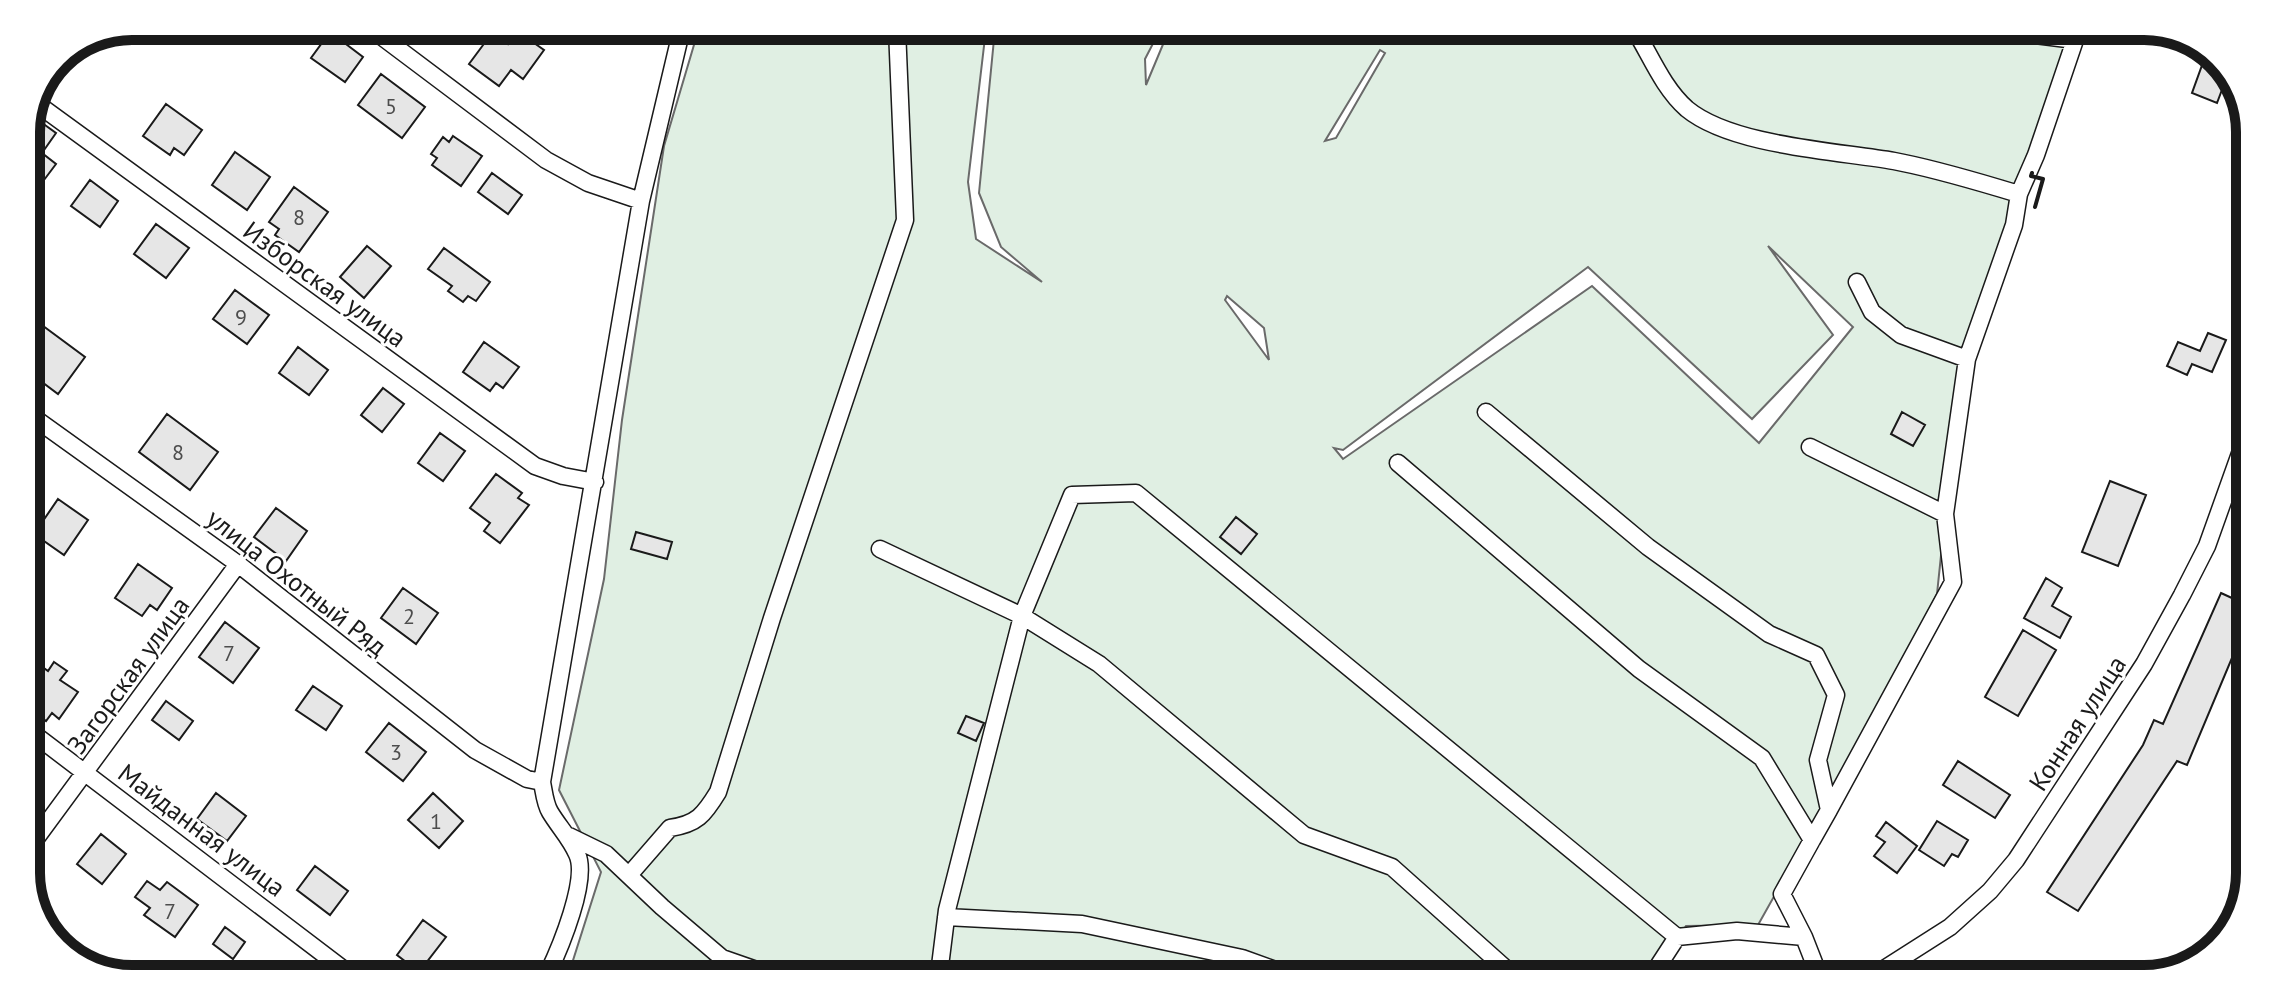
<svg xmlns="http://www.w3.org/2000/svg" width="2276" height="1005" font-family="'PT Sans',sans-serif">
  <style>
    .green { fill: #e0efe3; stroke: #6a6a6a; stroke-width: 2; fill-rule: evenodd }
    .building { fill: #e6e6e6; stroke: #1a1a1a; stroke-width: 2 }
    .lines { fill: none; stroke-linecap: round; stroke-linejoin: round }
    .street-casing { stroke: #1a1a1a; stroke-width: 19 }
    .street { stroke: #fff; stroke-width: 16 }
    .wall { stroke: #1a1a1a; stroke-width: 4 }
    .labels { text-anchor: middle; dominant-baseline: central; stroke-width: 6; stroke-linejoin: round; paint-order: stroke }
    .number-label { font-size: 22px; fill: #4d4d4d }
    .street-label { font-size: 26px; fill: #1a1a1a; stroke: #fff }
    .rim { fill: none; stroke: #1a1a1a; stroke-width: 10 }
  </style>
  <rect width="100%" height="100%" fill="#fff"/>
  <path class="green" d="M699,28L986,29L968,182L976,239L1042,282L1001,247L979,193L995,29L1160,30L1145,59L1146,85L1169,30L2064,34L2066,48L2061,69L2015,186L2010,222L1962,353L1937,594L1872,722L1758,925L1686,926L1653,977L569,973L601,872L559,790L604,579L622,420L664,146ZM1380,50L1385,53L1336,138L1325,141ZM1768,246L1853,327L1759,443L1592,286L1343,459L1334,448L1343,450L1588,267L1752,419L1833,335ZM1227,296L1264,328L1269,360L1225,300Z"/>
  <path class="building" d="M247,26L277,27L266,41Z
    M427,27H454L445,40Z
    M517,31L544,50L523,79L511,70L499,86L469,64L492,33L508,44Z
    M330,32L363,57L345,82L311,58Z
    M2205,57L2217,61L2221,67L2229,71L2217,103L2192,93Z
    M381,74L425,107L402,138L358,105Z
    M166,104L202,130L184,155L174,148L170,155L143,136Z
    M31,115L56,133L42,153L56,164L32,196L26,192V126Z
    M453,136L482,156L461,186L432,165L437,158L431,154L443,137L449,142Z
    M235,152L270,177L247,210L212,185Z
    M492,173L522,195L508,214L478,192Z
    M90,180L118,201L100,227L71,206Z
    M294,187L328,212L299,252L275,235L279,229L269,222Z
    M156,224L189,248L166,278L134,254Z
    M367,246L391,266L364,298L340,277Z
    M444,248L490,282L476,301L468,296L463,302L448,291L452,286L428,269Z
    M235,290L269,315L247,344L213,319Z
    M31,317L85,357L58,394L26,370V324Z
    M2208,333L2226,340L2212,372L2192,364L2187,375L2167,366L2178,342L2200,351Z
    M484,342L519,367L503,388L496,383L490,391L463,372Z
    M298,347L328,370L309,395L279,373Z
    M383,388L404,404L382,432L361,415Z
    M1902,412L1925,425L1913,446L1891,434Z
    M167,414L218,452L190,490L139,452Z
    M440,433L465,451L443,481L418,463Z
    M26,474L39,484L26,502Z
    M496,474L522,493L518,498L529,505L500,543L484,531L490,523L470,508Z
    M2110,481L2146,495L2118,566L2082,552Z
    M58,499L88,520L64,555L34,534Z
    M276,508L307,531L286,561L254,537Z
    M1236,517L1257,534L1241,554L1220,537Z
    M636,532L672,542L667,559L631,549Z
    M138,564L172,588L157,610L150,605L142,616L115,598Z
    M2046,578L2062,588L2052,606L2071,617L2060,638L2024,618Z
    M403,588L438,613L416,644L381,618Z
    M2221,593L2245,604V627L2187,765L2177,761L2078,911L2047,892L2143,745L2154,720L2163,724Z
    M225,622L259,648L233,683L199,657Z
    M2023,630L2056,650L2018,716L1985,697Z
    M54,662L67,671L60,680L78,692L59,719L52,713L46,721L31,710L36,703L26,696V679L37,663L48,671Z
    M313,686L342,706L326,730L296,710Z
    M166,701L193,721L179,740L152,720Z
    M966,716L984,723L976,741L958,733Z
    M389,723L426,752L403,781L366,752Z
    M1958,761L2010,795L1995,818L1943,785Z
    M216,793L246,816L227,841L197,819Z
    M433,793L463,821L439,848L408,820Z
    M1937,821L1968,840L1958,857L1952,854L1944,866L1919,850Z
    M1886,822L1917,846L1897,873L1874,856L1885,842L1876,836Z
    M101,834L126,854L102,884L77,864Z
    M315,866L348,891L330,915L297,890Z
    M147,881L160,890L167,882L198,905L175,937L144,915L150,908L135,897Z
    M423,920L446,937L419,972L397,955Z
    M225,927L245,942L233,959L213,944Z"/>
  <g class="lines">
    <defs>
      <path id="street" d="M369,27L546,160L588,183L641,201
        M1636,32C1651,57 1664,89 1687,109C1732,146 1837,151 1894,161C1937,169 1978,182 2019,194L2014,225L1967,359
        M36,103L535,466L563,476L595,482
        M2019,194L2036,155L2075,40L2027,34
        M1857,282L1872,312L1901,335L1967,359L1945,514
        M26,412L238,564L475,750L527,779L542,782
        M1486,412L1648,547L1769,634L1816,655L1836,695L1818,760L1829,810L1812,840
        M1810,447L1945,514L1953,582L1829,810
        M1398,463L1639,669L1762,758L1812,840L1782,894L1804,937
        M880,549L1022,616L947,910L939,974
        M26,728L347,972
        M569,836L606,854L662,907L722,958L765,973
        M26,852L238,564
        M630,874L670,828C697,824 704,815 718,792L772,618L905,220L897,29
        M946,917L1082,924L1242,958L1292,976
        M548,973C560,948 589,879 577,854C570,838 559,827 550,812C545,804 544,792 542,782L641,201L682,28
        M1514,976L1392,867L1304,835L1099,664L1022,616L1072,495L1136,493L1677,937
        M1651,977L1677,937L1737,931L1804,937L1820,978
        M1870,978L1950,927L1990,891L2016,860L2144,664L2182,595L2207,546L2247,434"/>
    </defs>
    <use href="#street" class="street-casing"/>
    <use href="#street" class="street"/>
    <path class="wall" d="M2032,173L2031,176L2043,179L2035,207"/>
  </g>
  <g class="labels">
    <g class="number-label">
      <text x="391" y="106">5</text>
      <text x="299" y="217">8</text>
      <text x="241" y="317">9</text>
      <text x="178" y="452">8</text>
      <text x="409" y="616">2</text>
      <text x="229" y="653">7</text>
      <text x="396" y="752">3</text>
      <text x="436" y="821">1</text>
      <text x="170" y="911">7</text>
    </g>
    <g class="street-label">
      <text transform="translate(325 284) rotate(36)">Изборская улица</text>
      <text transform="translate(297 582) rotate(38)">улица Охотный Ряд</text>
      <text transform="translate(128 675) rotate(-54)">Загорская улица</text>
      <text transform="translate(2077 723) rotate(-57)">Конная улица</text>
      <text transform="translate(202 830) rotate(37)">Майданная улица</text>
    </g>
  </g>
  <path d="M0 0H2276V1005H0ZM132 40H2144A92 92 0 0 1 2236 132V873A92 92 0 0 1 2144 965H132A92 92 0 0 1 40 873V132A92 92 0 0 1 132 40Z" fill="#fff" fill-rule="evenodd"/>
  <path class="rim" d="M132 40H2144A92 92 0 0 1 2236 132V873A92 92 0 0 1 2144 965H132A92 92 0 0 1 40 873V132A92 92 0 0 1 132 40Z"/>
</svg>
